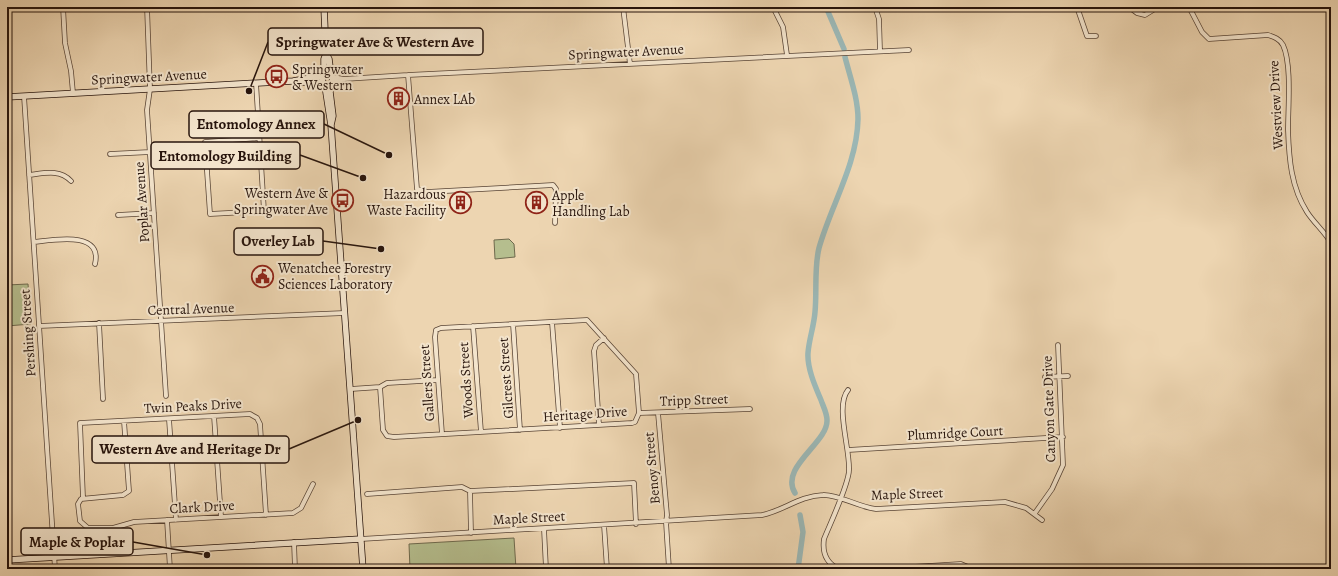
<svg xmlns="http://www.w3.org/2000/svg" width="1338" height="576" font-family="Alegreya,serif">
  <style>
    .green { fill: #b5be8e; stroke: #6e694d }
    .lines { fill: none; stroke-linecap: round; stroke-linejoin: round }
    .canal { stroke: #9bb7b5; stroke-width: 5.5 }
    .street-casing { stroke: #584435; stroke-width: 5.5 }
    .secondary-casing { stroke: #27140c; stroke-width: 7 }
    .street { stroke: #f3e4cc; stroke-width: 4 }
    .secondary { stroke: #f3e4cc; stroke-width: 5.5 }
    .labels { text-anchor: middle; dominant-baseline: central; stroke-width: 4; stroke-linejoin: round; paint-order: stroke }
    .street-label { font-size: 14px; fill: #27140c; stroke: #f3e4cc }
    .poi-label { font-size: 14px; fill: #27140c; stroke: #f3e4cc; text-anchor: start }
    .leader { fill: none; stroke: #27140c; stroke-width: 1.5 }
    .callout-dot { fill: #27140c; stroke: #f3e4cc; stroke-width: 1.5 }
    .callout { fill: #f3e4cc; stroke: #27140c; stroke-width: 1.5 }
    .callout-label { font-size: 15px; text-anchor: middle; font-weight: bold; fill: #27140c }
  </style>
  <rect width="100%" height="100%" fill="#edd5b1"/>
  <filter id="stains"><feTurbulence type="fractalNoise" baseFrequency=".005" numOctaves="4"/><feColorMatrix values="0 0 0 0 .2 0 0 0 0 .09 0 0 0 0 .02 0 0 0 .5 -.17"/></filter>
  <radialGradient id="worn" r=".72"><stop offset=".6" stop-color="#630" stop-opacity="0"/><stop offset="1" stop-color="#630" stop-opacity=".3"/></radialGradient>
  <path class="green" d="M509,239L514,244L515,257L495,259L494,240Z
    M28,284L31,324L7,326V285Z
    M514,538L516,569H410L409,544Z"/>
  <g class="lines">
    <path class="canal" d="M826,7L844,49
      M795,493C779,467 828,443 827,420C827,413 823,406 821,400C815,386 807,368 808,353C809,339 814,326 815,312C817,291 814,268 819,248C831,205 857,165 858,119C858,98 850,77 845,57
      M798,569L803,532L800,515"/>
    <defs>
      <path id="street" d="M63,7L65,43L71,71L73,93
        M147,7L150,89L147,110L166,396
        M623,7L630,64
        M773,7L783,27L787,55
        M875,7L879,19L880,51
        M1077,7L1087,36H1096
        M1129,7L1137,13L1145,15L1158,7
        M1189,7L1202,32L1209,39L1268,35C1274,37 1280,39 1283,45C1292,64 1288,108 1288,130C1289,159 1291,187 1307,212C1314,223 1325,232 1331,243
        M408,75L417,189L427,192L553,185L556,189L555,223
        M332,77L344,79
        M333,82L344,79L408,75L909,50
        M256,83L264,211L210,214L205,142L259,138
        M24,96L55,569
        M110,154L150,152
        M29,175C45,173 60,169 71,181
        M118,215L154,213
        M34,242C53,240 103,230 95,264
        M552,322L560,428
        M99,323L103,399
        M513,324L520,430
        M39,326L345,313
        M473,326L481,432
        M1045,377L1068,376
        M380,387L383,430L387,436L394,437L632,423L635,422L639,413L636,374L587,320L441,328L436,330L435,337L442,434
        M351,389L380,387L387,383L438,380
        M639,413L750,409
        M658,413L667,515L666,522L669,569
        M214,416L221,517
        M169,419L176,520
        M124,421L129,491L123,495L81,499L78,504L80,521L88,528H113L134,522L293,513L301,508L313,484
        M599,425L594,351L596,345L604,338
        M848,450L1063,437
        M470,491L634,483L636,524
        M367,494L462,487L470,491L471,533
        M83,498L80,423L250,414L257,418L260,424L266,515
        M1035,513L1052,489L1063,465L1058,345
        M167,520L170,569
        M604,525L607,569
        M544,529L546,569
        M361,539L762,515C783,511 799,496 823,495C838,494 858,507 876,509L1005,502L1026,508L1042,520
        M294,542L295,569
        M839,569C826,563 822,553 824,539C830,524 849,484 849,470C850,448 835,406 848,390
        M879,569L961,564L973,569"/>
      <path id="secondary" d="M324,7L326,54L329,59L331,75
        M324,75V59L326,54
        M301,82L323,83
        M7,97L293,81L323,76
        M331,125L333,116L330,92L333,78L327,74L323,76L322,80L325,86L331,125L363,569
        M7,560L361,539"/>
    </defs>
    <use href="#street" class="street-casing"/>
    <use href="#secondary" class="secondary-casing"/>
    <use href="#street" class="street"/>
    <use href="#secondary" class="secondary"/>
  </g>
  <defs>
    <symbol id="bus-ring" viewBox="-11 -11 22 22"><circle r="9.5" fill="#f3e4cc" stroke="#8f2418" stroke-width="1.5"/><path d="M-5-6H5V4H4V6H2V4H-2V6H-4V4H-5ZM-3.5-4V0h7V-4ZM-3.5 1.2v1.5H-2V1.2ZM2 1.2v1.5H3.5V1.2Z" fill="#8f2418"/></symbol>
    <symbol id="building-ring" viewBox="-11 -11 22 22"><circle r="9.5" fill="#f3e4cc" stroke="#8f2418" stroke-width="1.5"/><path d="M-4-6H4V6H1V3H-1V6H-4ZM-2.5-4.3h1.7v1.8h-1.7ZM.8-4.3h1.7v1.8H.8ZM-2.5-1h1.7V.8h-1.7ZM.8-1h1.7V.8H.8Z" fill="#8f2418"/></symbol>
    <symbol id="civic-ring" viewBox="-11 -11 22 22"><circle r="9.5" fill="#f3e4cc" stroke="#8f2418" stroke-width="1.5"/><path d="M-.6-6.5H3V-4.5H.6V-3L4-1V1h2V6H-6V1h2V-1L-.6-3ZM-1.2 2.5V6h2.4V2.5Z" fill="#8f2418"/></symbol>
  </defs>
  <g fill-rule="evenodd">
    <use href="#bus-ring" x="264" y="64" width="25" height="25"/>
    <use href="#building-ring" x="386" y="86" width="25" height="25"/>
    <use href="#bus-ring" x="330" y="188" width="25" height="25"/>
    <use href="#building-ring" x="448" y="190" width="25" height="25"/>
    <use href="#building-ring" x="524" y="190" width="25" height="25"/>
    <use href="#civic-ring" x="250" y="264" width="25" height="25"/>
  </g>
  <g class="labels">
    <g class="street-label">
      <text transform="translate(626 52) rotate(-3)">Springwater Avenue</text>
      <text transform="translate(149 77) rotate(-3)">Springwater Avenue</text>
      <text transform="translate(1276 105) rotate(-93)">Westview Drive</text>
      <text transform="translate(142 202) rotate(-94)">Poplar Avenue</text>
      <text transform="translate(191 309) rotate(-2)">Central Avenue</text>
      <text transform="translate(28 333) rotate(-94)">Pershing Street</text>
      <text transform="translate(506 378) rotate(-94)">Gilcrest Street</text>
      <text transform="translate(466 380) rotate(-94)">Woods Street</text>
      <text transform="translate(427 383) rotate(-94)">Gallers Street</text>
      <text transform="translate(694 400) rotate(-2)">Tripp Street</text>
      <text transform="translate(193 406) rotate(-3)">Twin Peaks Drive</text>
      <text transform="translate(1049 409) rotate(-92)">Canyon Gate Drive</text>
      <text transform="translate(585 414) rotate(-4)">Heritage Drive</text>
      <text transform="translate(955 433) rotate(-3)">Plumridge Court</text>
      <text transform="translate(652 468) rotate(-95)">Benoy Street</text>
      <text transform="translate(907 494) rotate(-2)">Maple Street</text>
      <text transform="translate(202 507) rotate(-3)">Clark Drive</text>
      <text transform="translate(529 518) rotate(-3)">Maple Street</text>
    </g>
    <g class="poi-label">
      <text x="292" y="69">Springwater<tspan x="292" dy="16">&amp; Western</tspan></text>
      <text x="414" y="99">Annex LAb</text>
      <text x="328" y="193" text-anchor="end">Western Ave &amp;<tspan x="328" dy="16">Springwater Ave</tspan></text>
      <text x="446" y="194" text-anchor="end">Hazardous<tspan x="446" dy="16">Waste Facility</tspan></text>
      <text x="552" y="195">Apple<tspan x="552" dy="16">Handling Lab</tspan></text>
      <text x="278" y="268">Wenatchee Forestry<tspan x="278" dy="16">Sciences Laboratory</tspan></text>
    </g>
  </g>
  <path class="leader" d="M249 91L268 42M389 155L324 124M363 178L300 155M381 249L323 241M358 420L289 449M207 555L133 542"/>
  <g class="callout-dot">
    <circle cx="249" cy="91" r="4"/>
    <circle cx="389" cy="155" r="4"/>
    <circle cx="363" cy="178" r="4"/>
    <circle cx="381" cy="249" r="4"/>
    <circle cx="358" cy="420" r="4"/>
    <circle cx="207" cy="555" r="4"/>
  </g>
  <g class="callout">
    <rect x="268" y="28" width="215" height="27" rx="4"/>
    <rect x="189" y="111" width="135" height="27" rx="4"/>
    <rect x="151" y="142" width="149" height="27" rx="4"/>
    <rect x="234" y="228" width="89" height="27" rx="4"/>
    <rect x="92" y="436" width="197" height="27" rx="4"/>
    <rect x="21" y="528" width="112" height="27" rx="4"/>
  </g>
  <g class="callout-label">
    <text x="375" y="47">Springwater Ave &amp; Western Ave</text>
    <text x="256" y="129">Entomology Annex</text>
    <text x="225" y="161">Entomology Building</text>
    <text x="278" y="246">Overley Lab</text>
    <text x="190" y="454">Western Ave and Heritage Dr</text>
    <text x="77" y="547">Maple &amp; Poplar</text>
  </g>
  <rect width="1338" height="576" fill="none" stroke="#edd5b1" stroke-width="24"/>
  <rect x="8" y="8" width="1322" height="560" fill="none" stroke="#27140c" stroke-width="2"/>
  <rect x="12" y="12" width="1314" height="552" fill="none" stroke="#27140c"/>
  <rect width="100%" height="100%" filter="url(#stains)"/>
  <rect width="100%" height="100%" fill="url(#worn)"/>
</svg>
